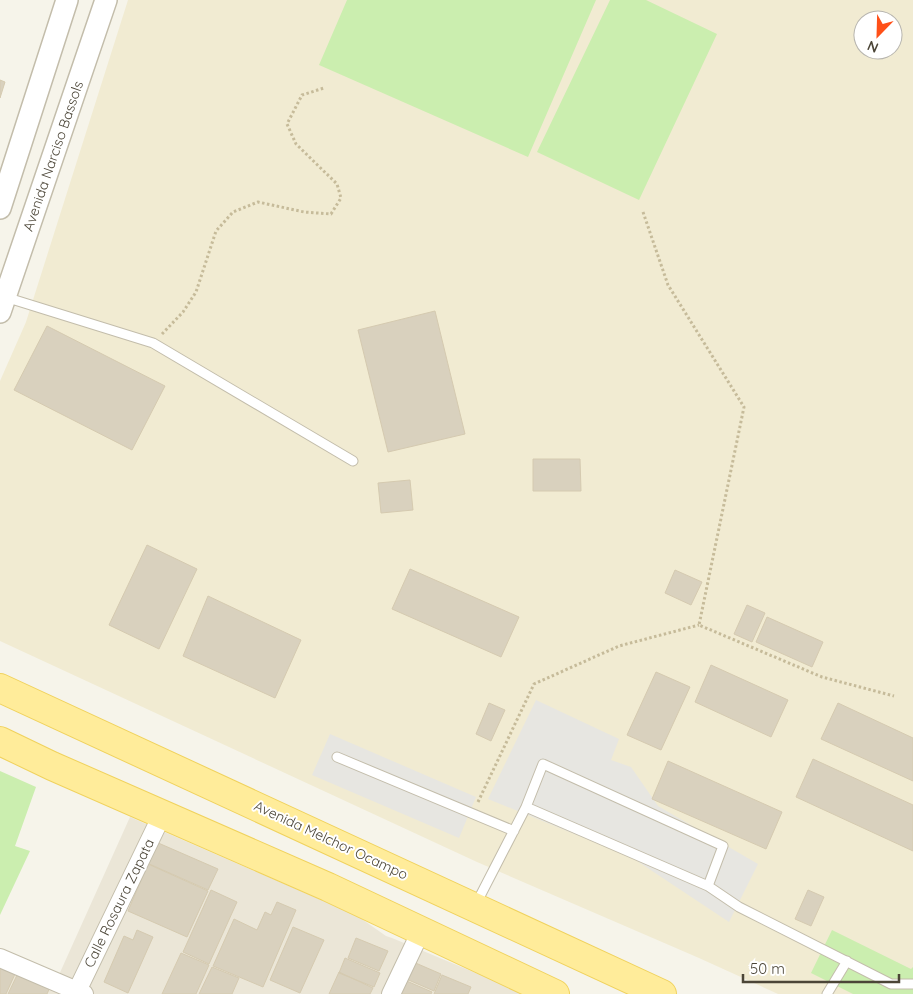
<svg xmlns="http://www.w3.org/2000/svg" width="913" height="994" font-family="Quicksand,sans-serif">
  <style>
    .residential { fill: #ebe6d7 }
    .education { fill: #f1ebd2; fill-rule: evenodd }
    .green { fill: #cbeeaf }
    .parking { fill: #e7e6e1 }
    .building { fill: #d9d1be; stroke: #d5cab0 }
    .lines { fill: none; stroke-linecap: round; stroke-linejoin: round }
    .service-casing { stroke: #c3bdab; stroke-width: 11 }
    .minor-casing { stroke: #c3bdab; stroke-width: 20 }
    .tertiary-casing { stroke: #c3bdab; stroke-width: 24 }
    .primary-casing { stroke: #f0d25d; stroke-width: 30 }
    .path { stroke: #c6bb9a; stroke-width: 3; stroke-dasharray: 2.5 2.5; stroke-linecap: butt }
    .service { stroke: #fff; stroke-width: 9 }
    .minor { stroke: #fff; stroke-width: 18 }
    .tertiary { stroke: #fff; stroke-width: 21 }
    .primary { stroke: #ffec9a; stroke-width: 28 }
    .labels { text-anchor: middle; dominant-baseline: central; stroke-width: 4; stroke-linejoin: round; paint-order: stroke }
    .street-label { font-size: 14px; fill: #4b4537; stroke: #fff }
  </style>
  <rect width="100%" height="100%" fill="#f6f4ea"/>
  <path class="residential" d="M130,817L356,915L386,936L392,938L526,994H0V951L58,977Z"/>
  <path class="education" d="M128,0H913V994H778L699,958L477,862L0,641V381L26,322ZM863,20H893V50H863Z"/>
  <path class="green" d="M347,0H596L528,157L319,65Z
    M610,0H646L717,34L639,200L537,152Z
    M0,771L36,787L15,846L30,851L0,915Z
    M832,930L911,969L913,967V994H853L811,973Z"/>
  <path class="parking" d="M536,700L619,739L611,760L631,767L658,806L758,864L729,922L631,857L488,799Z
    M330,734L476,797L459,838L312,775Z"/>
  <path class="building" d="M0,80L5,82L0,98Z
    M435,311L465,434L388,452L358,330Z
    M47,326L165,386L132,450L14,390Z
    M533,459H580L581,491H533Z
    M410,480L413,510L381,513L378,483Z
    M147,545L197,569L159,649L109,625Z
    M410,569L519,617L501,657L392,609Z
    M675,570L702,582L691,605L665,593Z
    M208,596L301,640L275,698L183,656Z
    M747,605L765,613L752,642L734,634Z
    M767,617L823,642L812,667L756,642Z
    M711,665L788,700L771,737L695,702Z
    M656,672L690,687L661,750L627,735Z
    M489,703L505,710L491,741L476,734Z
    M838,703L913,738V781L821,739Z
    M813,759L913,805V851L796,797Z
    M668,761L782,812L766,849L652,799Z
    M156,842L218,869L208,890L147,863Z
    M148,864L208,891L187,937L128,911Z
    M211,890L237,902L209,964L183,952Z
    M808,890L824,897L811,926L795,919Z
    M277,902L296,910L263,987L213,966L234,919L257,930L265,912L271,915Z
    M293,927L324,940L300,993L270,980Z
    M137,930L153,937L128,993L104,982L124,936L133,940Z
    M356,938L388,951L379,971L348,958Z
    M181,953L209,965L196,994H162Z
    M345,958L380,973L374,987L339,973Z
    M411,961L441,974L434,991L404,978Z
    M212,967L239,978L232,994H199Z
    M0,968L15,974L6,994H0Z
    M339,972L373,988L370,994H329Z
    M18,973L50,987L47,994H8Z
    M442,975L471,987L468,994H434Z
    M402,979L432,992L431,994H395Z"/>
  <g class="lines">
    <defs>
      <path id="service" d="M5,297L153,343L353,461
        M337,757L514,831
        M526,807L543,764L723,846L708,886
        M476,904L526,807L708,886L739,907L891,984H913
        M827,994L847,961"/>
      <path id="minor" d="M0,958L84,994
        M77,991L162,815
        M391,994L421,931"/>
      <path id="tertiary" d="M0,208L67,0
        M0,312L106,0"/>
      <path id="primary" d="M0,688L662,994
        M0,741L52,766L328,887L555,994"/>
    </defs>
    <use href="#service" class="service-casing"/>
    <use href="#minor" class="minor-casing"/>
    <use href="#tertiary" class="tertiary-casing"/>
    <use href="#primary" class="primary-casing"/>
    <path class="path" d="M643,212L668,285L744,407L699,625L822,677L894,696
      M162,334L183,312L196,292L216,231L233,212L258,202L304,212L331,214L341,198L337,184L296,144L287,124L302,95L324,88
      M478,802L534,684L619,646L699,625"/>
    <use href="#service" class="service"/>
    <use href="#minor" class="minor"/>
    <use href="#tertiary" class="tertiary"/>
    <use href="#primary" class="primary"/>
  </g>
  <g class="labels">
    <g class="street-label">
      <text transform="translate(53 156) rotate(-71)">Avenida Narciso Bassols</text>
      <text transform="translate(331 840) rotate(25)">Avenida Melchor Ocampo</text>
      <text transform="translate(119 903) rotate(-64)">Calle Rosaura Zapata</text>
    </g>
  </g>
  <g transform="translate(878 35) rotate(203)"><circle r="24" fill="#ffffff" stroke="#b7b5af"/>
  <path d="M0-4L9 19L0 12L-9 19Z" fill="#ff5018"/>
  <text y="-8" font-size="14" font-weight="bold" text-anchor="middle" fill="#4b4537">N</text>
  </g>
  <path d="M743 974v8h156v-8" fill="none" stroke="#4b4537" stroke-width="2.5"/>
  <text x="750" y="974" font-size="15" fill="#4b4537" stroke="#ffffff" stroke-width="4" paint-order="stroke">50 m</text>
</svg>
